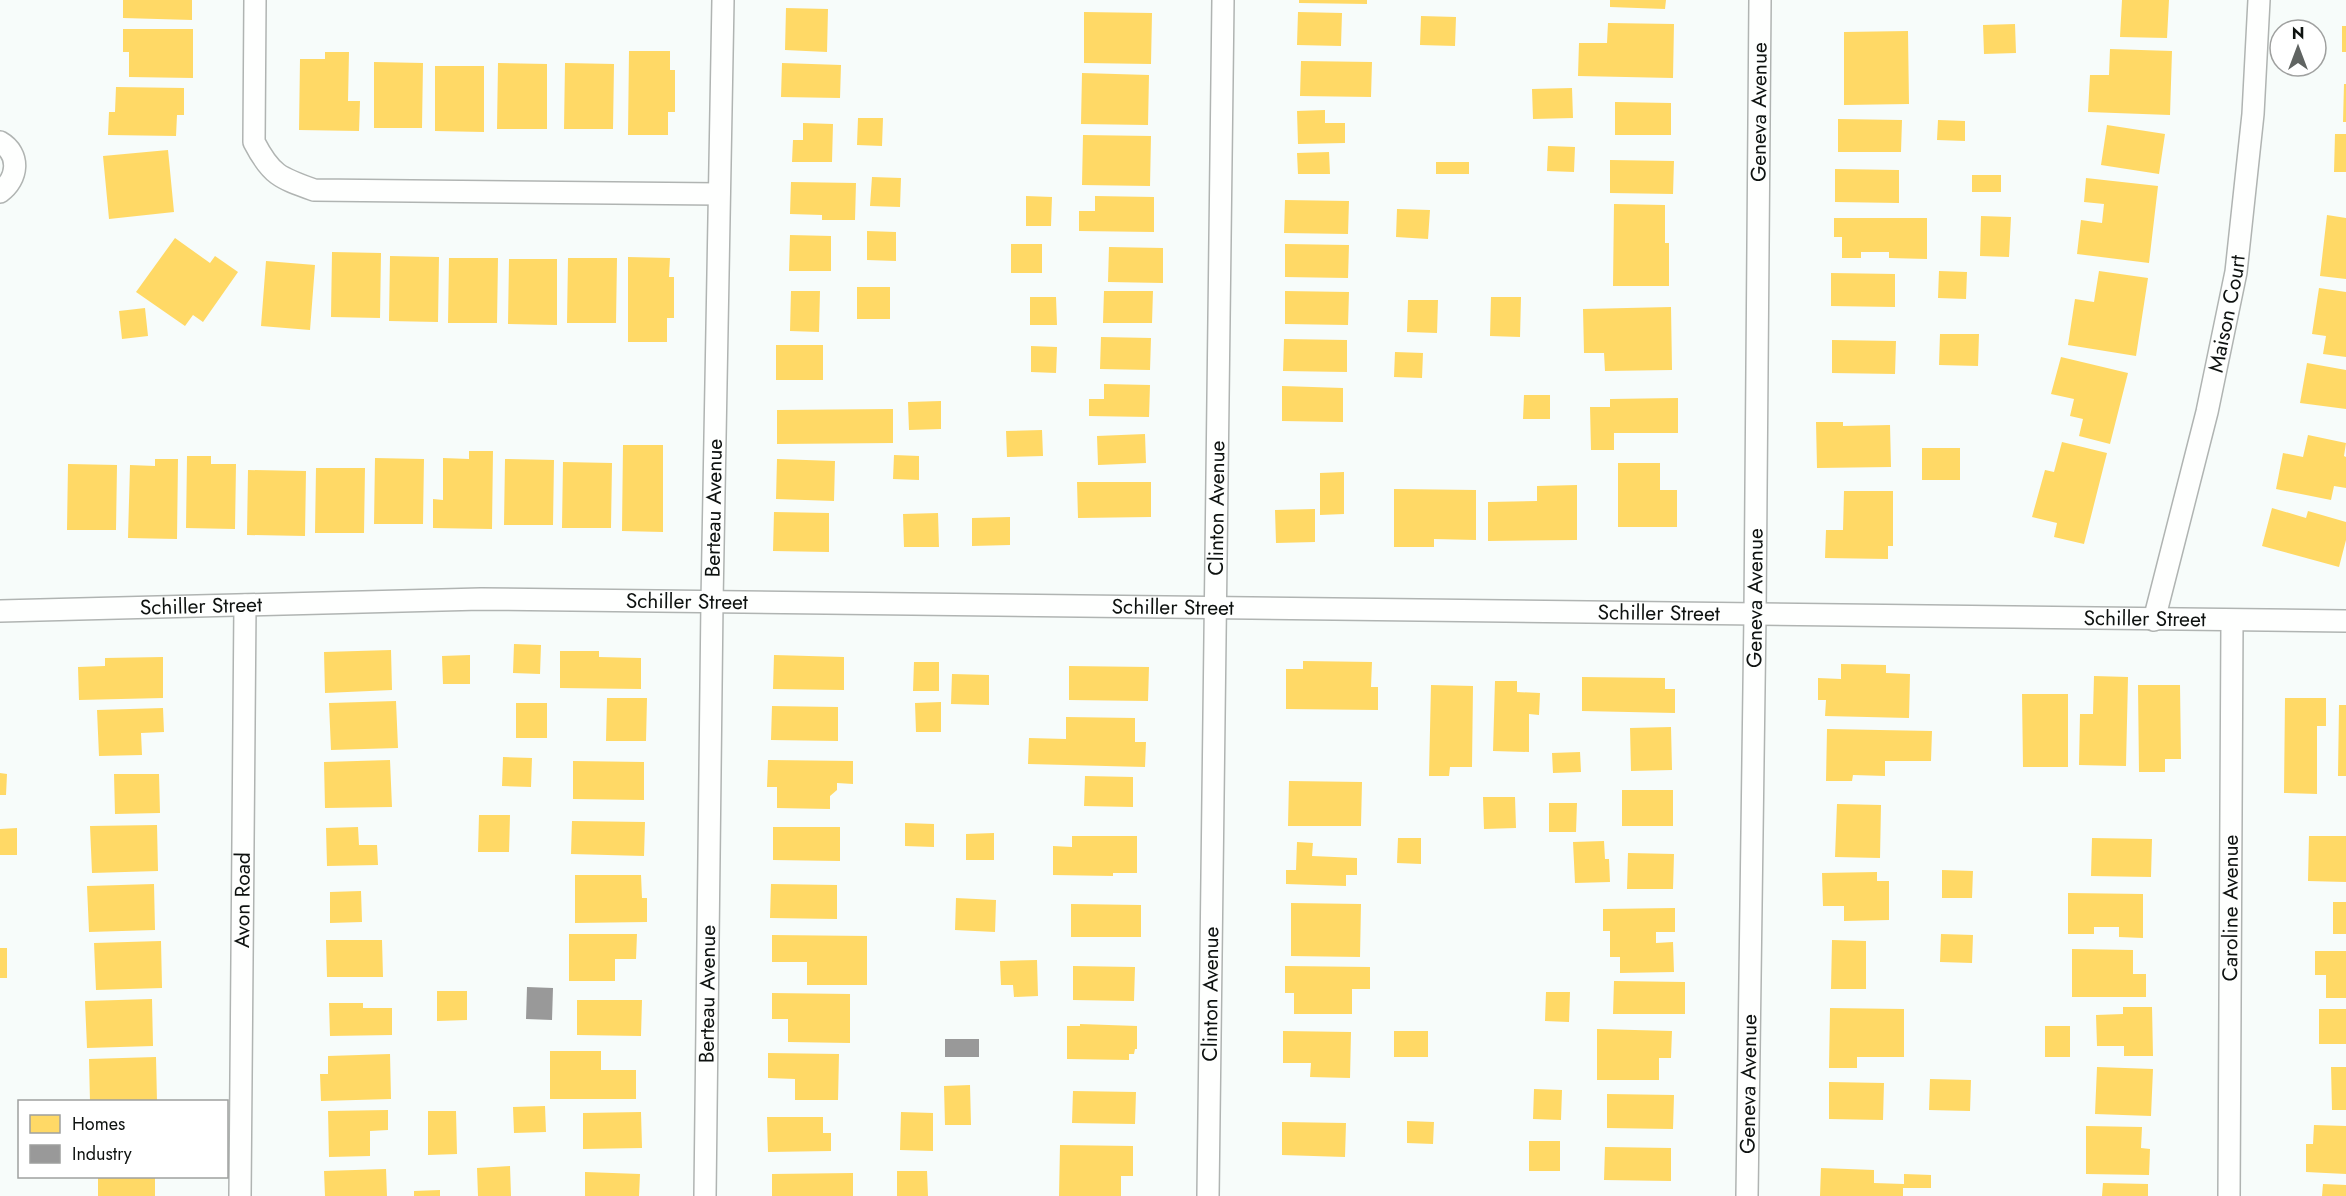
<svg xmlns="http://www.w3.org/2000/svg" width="2346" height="1196" font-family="Jost,sans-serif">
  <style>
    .homes { fill: #ffd966 }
    .industry { fill: #999 }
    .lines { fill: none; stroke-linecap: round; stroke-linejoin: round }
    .street-casing { stroke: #b0b4b2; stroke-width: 24 }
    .street { stroke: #fefffe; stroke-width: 21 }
    .labels { text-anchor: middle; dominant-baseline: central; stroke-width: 6; stroke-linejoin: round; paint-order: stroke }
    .street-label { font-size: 21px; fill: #0e1210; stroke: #fff }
  </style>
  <rect width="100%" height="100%" fill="#f7fcfa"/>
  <path class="homes" d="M123,0H192V20L123,18Z
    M1299,0H1367V4L1299,3Z
    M1610,0H1666L1665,9L1610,7Z
    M2122,0H2169L2167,38L2120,37Z
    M786,8L828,9L827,52L785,50Z
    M1084,12L1152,13L1151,64L1084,63Z
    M1298,12L1342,13L1341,46L1297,45Z
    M1421,16L1456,17L1455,46L1420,45Z
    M1608,23L1674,24L1673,78L1578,76L1579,43H1607Z
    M2015,24L2016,53L1984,54L1983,25Z
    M2342,26H2346V52H2342Z
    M123,29H193V78L129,77V52H123Z
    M1908,31L1909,104L1844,105V32Z
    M2110,49L2172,51L2170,115L2088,112L2090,75H2109Z
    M629,51H670V70H675V112H668V135H628Z
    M325,52H349L348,101H360L359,131L299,130L300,59H325Z
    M1301,61L1372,62L1371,97L1300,96Z
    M374,62L423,63L422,128H374Z
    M498,63L547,64V129H497Z
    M565,63L614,64L613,129H564Z
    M782,63L841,65L840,98L781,97Z
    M435,66H484V132L435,131Z
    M1082,73L1149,75L1148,125L1081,124Z
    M2344,84H2346V122H2343Z
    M116,87L184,88V115H177L176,136L108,135L109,112H115Z
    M1572,88L1573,118L1533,119L1532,89Z
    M1615,102L1671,103V135H1615Z
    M1325,110V123H1345V143L1298,144L1297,111Z
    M858,118H883L882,146L857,145Z
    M1838,119L1902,120L1901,152H1838Z
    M1938,120L1965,121V141L1937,140Z
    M803,123L833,124L832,162H792L793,140H803Z
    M2107,125L2165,134L2159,174L2101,165Z
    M2335,134H2346V172H2334Z
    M1083,135L1151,136L1150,186L1082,185Z
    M1548,146L1575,147L1574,172L1547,171Z
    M168,150L174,212L109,219L103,156Z
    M1329,152L1330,174H1298L1297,153Z
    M1610,160L1674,161L1673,194L1610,193Z
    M1436,162H1469V174H1436Z
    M1835,169L1899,170V203L1835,202Z
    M1972,175H2001V192H1972Z
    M872,177L901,178L900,207L870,206Z
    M2086,178L2158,186L2149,263L2077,254L2081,220L2102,223L2104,204L2084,202Z
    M791,182L856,183L855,220H822V215L790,214Z
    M1026,196L1052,197L1051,226H1026Z
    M1095,196L1154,197V232L1079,231V211H1095Z
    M1285,200L1349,201L1348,234L1284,233Z
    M1614,204L1665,205V243H1669V286H1613Z
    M1397,209L1430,210L1428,239L1396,237Z
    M2327,215L2346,218V279L2320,276Z
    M1981,216L2011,217L2009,257L1980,256Z
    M1834,218H1927V259L1889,258V252H1861V258H1842V237H1834Z
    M867,231L896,232V261L867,260Z
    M790,235L831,236V271H789Z
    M175,238L210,263L215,256L238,272L203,322L193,315L185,326L136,292Z
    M1011,244H1042V273H1011Z
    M1285,244L1349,245L1348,278L1285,277Z
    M1109,247L1163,248V283L1108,282Z
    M332,252L381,253L380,318L331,317Z
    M390,256L439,257L438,322L389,321Z
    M628,257L670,258L669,277H674V318H667V342H628Z
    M449,258H498L497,323H448Z
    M568,258H617L616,323H567Z
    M509,259H557V325L508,324Z
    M266,261L315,265L310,330L261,326Z
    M1939,271L1967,272L1966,299L1938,298Z
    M2099,271L2148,278L2136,356L2068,345L2075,299L2094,302Z
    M1831,273L1895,274V307L1831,306Z
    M857,287H890V319H857Z
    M2319,288L2346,292V357L2323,354L2326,336L2312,334Z
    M791,291H820L819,332L790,331Z
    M1104,291H1153L1152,323H1103Z
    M1285,291L1349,292L1348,325L1285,324Z
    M1030,297H1056L1057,325H1030Z
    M1491,297H1521L1520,337L1490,336Z
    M1408,300H1438L1437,333L1407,332Z
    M1671,307L1672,370L1605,371L1604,353H1584L1583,309Z
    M145,308L148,336L122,339L119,311Z
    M1940,334H1979L1978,366L1939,365Z
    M1101,337L1151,338L1150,370L1100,369Z
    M1284,339L1347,340V372L1283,371Z
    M1832,340L1896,341L1895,374L1832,373Z
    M776,345H823V380H776Z
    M1031,346L1057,347L1056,373L1031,372Z
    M1395,352L1423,353L1422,378L1394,377Z
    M2061,357L2128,373L2110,444L2079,436L2083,419L2070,416L2074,399L2051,394Z
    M2307,363L2346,370V409L2300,403Z
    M1104,384L1150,385L1149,417L1089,416V399H1104Z
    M1282,386L1343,388V422L1282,421Z
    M1524,395H1550V419H1523Z
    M1678,398V433H1614V450H1591L1590,407H1610V399Z
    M941,401V429L909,430L908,402Z
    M893,409V443L777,444V410Z
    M1816,422H1843V426L1890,425L1891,467L1817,468Z
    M1042,430L1043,456L1007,457L1006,431Z
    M1145,434L1146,463L1098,465L1097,436Z
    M2308,435L2346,443L2344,456L2346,457V488L2334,486L2331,500L2276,489L2283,453L2303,457Z
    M2062,442L2107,453L2084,544L2054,537L2057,523L2032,517L2045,470L2054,472Z
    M623,445H663V532L622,531Z
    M1922,448H1960V480H1922Z
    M469,451H493L492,529L433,528V499L443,500V458L469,459Z
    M894,455L919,456V480L893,479Z
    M187,456H211V464H236L235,529L186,528Z
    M375,458L424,459L423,524H374Z
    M155,459H178L177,539L128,538L130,465L155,466Z
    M505,459L554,460L553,525H504Z
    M777,459L835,461L834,501L776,499Z
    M563,462L612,463L611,528H562Z
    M1618,463H1660V490H1677V527H1618Z
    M68,464L117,465L116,530H67Z
    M316,468H365L364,533H315Z
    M248,470L306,471L305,536L247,535Z
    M1344,472V514L1320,515V473Z
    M1077,482H1151V517L1078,518Z
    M1577,485V540L1488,541V502L1537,501V486Z
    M1394,489L1476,490V540L1434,539V547H1394Z
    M1844,491H1893V546H1888V559L1825,558L1826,530H1843Z
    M2272,508L2306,518L2308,511L2346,522V540L2339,567L2262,546Z
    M1315,509V542L1276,543L1275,510Z
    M774,512L829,513V552L773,551Z
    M938,513L939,547H904L903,514Z
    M1010,517V545L972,546V518Z
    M514,644L541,645L540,674L513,673Z
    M391,650L392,690L325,693L324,652Z
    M560,651H599V657L641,658V689L560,688Z
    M470,655V684H443L442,656Z
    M774,655L844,657V690L773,689Z
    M163,657V698L79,700L78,667L105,666V658Z
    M1303,661L1372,662L1371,687H1378V710L1286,709V669H1303Z
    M914,662H939V691H913Z
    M1841,664L1886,665V673L1910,674L1909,718L1825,716L1826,700H1818V678L1841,679Z
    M1069,666L1149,667L1148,701L1069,700Z
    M952,674L989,675V705L951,704Z
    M2094,676L2128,677L2126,766L2079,765L2080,714H2093Z
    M1582,677L1665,678V689H1675V713L1582,711Z
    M1495,681H1517V692L1540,693L1539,715L1529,714V752L1493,751Z
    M1431,685L1473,686L1472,767H1450L1449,776H1429Z
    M2138,685H2180L2181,759H2165V772H2139Z
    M2022,694H2068V767H2023Z
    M607,698H647L646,741H606Z
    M2285,698H2326V726H2317V794L2284,793Z
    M396,701L398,748L331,750L329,703Z
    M941,702V732H916L915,703Z
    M516,703H547V738H516Z
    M2339,705H2346V776H2338Z
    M772,706L838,707V741L771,740Z
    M163,708L164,732L141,733L142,755L99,756L97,710Z
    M1066,717L1135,718V742H1146L1145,767L1028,764L1029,738L1066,739Z
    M1671,727L1672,770L1631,771L1630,728Z
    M1827,729L1932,731L1931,761H1885V776L1853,775L1852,781H1826Z
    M1580,752L1581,772L1553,773L1552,753Z
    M503,757L532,758L531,787L502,786Z
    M390,760L392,807L325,808L324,762Z
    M768,760L853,761V784L837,783V790L830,796V809L777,808V787H767Z
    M573,761L644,762V800L573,799Z
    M0,773L7,774L6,795H0Z
    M114,774H159L160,813L115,814Z
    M1085,776L1133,777V807L1084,806Z
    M1289,781L1362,782L1361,826H1288Z
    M1622,790H1673V826H1622Z
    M1483,797H1515L1516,828L1484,829Z
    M1549,803H1577L1576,832H1549Z
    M1837,804L1881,805L1880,858L1835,857Z
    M479,815H510L509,852H478Z
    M572,821L645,822L644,856L571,854Z
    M905,823L934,824V847L905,846Z
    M157,825L158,871L92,873L90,826Z
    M358,827L359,845H377L378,865L327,866L326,828Z
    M773,827H840V861L773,860Z
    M17,828V855H0V829Z
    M994,833V860H966V834Z
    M1072,836H1137V873H1113V876L1053,875V846L1072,847Z
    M2309,836H2346V882L2308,881Z
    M1398,838H1421V864L1397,863Z
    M2092,838L2152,839L2151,877L2091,876Z
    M1604,841L1605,859H1609L1610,882L1575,883L1573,842Z
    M1297,842L1313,843L1312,856L1357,858V875H1346V886L1286,884V870H1296Z
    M1628,853L1674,854L1673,889H1627Z
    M1942,870L1973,871L1972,898H1942Z
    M1877,872V881H1889V920L1844,921V906H1823L1822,873Z
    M575,875H641L642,898H647V922L575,923Z
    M154,884L155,930L89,932L87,886Z
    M771,884L837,885V919L770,918Z
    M361,891L362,922L330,923V892Z
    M2068,893L2143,894V938L2119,937V927H2094V934H2068Z
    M956,898L996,900L995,932L955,930Z
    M2333,902H2346V934H2333Z
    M1291,903L1361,904L1360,957L1291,956Z
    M1071,904L1141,905V937H1071Z
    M1675,908V932H1656V943L1673,942L1674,972L1620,973V957H1610V931H1603V909Z
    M569,934H637L636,959H615V981H569Z
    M1941,934L1973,935L1972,963L1940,962Z
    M772,935L867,936V985H807V962H772Z
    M326,940H382L383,977H327Z
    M1832,940L1866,941V989H1831Z
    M161,941L162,988L96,990L94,943Z
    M0,948H7V978H0Z
    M2072,949L2133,950V974H2146V997H2072Z
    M2315,951H2346V998H2326V975H2315Z
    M1037,960L1038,996L1014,997L1013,985H1001L1000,961Z
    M1073,966L1135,967L1134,1001L1073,1000Z
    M1285,966L1370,967V989H1352V1014H1294V993H1285Z
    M1614,981L1685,982V1014H1613Z
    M437,991H467V1020L437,1021Z
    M1546,992H1570L1569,1022L1545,1021Z
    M772,993L850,994V1043L788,1042V1019H772Z
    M152,999L153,1046L87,1048L85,1001Z
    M577,1000H642L641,1036L577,1035Z
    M329,1003H363V1008H392V1035L330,1036Z
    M2123,1007H2152L2153,1056H2124V1046H2097L2096,1015L2123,1014Z
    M1830,1008L1904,1009V1057H1857V1068H1829Z
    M2319,1009H2346V1044H2319Z
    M1080,1024L1137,1026V1049H1135L1134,1054H1129V1060L1067,1059V1026H1080Z
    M2045,1026H2070V1057H2045Z
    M1597,1029L1672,1031L1671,1058H1659V1080H1597Z
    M1283,1031L1351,1032L1350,1078L1310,1077L1311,1063H1283Z
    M1394,1031H1428V1057H1394Z
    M550,1051H601V1070H636V1099H550Z
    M768,1053L839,1054L838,1100H795V1079L768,1078Z
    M390,1054L391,1099L321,1101L320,1074H328V1056Z
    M156,1057L157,1102H90L89,1059Z
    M2097,1067L2153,1069L2151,1116L2095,1114Z
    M2331,1067H2346V1110H2332Z
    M1930,1079L1971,1080L1970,1111L1929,1110Z
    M1829,1082L1884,1083L1883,1120L1829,1119Z
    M970,1085L971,1125H945L944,1086Z
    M1534,1089L1562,1090L1561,1120L1533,1119Z
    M1073,1091L1136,1092L1135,1124L1072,1123Z
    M1607,1094L1674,1095L1673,1129L1607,1128Z
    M545,1106L546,1132L514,1133L513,1107Z
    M388,1110V1130L370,1131V1156L329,1157L328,1111Z
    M428,1111H456L457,1154L428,1155Z
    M641,1112L642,1148L583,1149V1113Z
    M901,1112L933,1113V1151L900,1150Z
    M767,1117H823V1133H831V1151L768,1152Z
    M1407,1121L1434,1122L1433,1144L1407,1143Z
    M1282,1122L1346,1123L1345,1157L1282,1155Z
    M2314,1125L2346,1126V1174L2306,1172V1144H2313Z
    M2086,1126L2142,1127L2141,1148L2150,1149L2149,1175L2086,1174Z
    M1529,1141H1560V1171H1529Z
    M1060,1145L1133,1146V1176H1121V1196H1059Z
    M1605,1147L1671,1148V1181L1604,1180Z
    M510,1166L511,1196H478L477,1168Z
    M1821,1168L1874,1170V1183L1904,1184V1174L1931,1175V1188H1903V1196H1820Z
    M386,1169L387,1196H325L324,1171Z
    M897,1171H927L928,1196H897Z
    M585,1172L640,1174L639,1196H585Z
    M853,1173V1196H772V1174Z
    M98,1176H155V1196H98Z
    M2103,1183L2148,1184V1196H2102Z
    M2323,1184L2346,1185V1196H2322Z
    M440,1190V1196H414V1191Z"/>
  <path class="industry" d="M527,987L553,988L552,1020L526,1019Z
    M945,1039H979V1057H945Z"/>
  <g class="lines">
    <defs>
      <g id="street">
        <path d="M255,0L254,142C271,175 280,178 314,190L719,194"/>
        <path d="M0,142C21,154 18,179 0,192"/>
        <path id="s1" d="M0,611L481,599L2346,621"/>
        <path id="s2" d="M2154,620L2207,412L2236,272L2253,114L2259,0"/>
        <path id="s3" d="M240,1196L245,605"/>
        <path id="s4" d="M705,1196L712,602L723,0"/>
        <path id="s5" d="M1208,1196L1223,0"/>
        <path id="s6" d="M1747,1196L1755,615L1760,0"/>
        <path id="s7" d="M2229,1196L2232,621"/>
      </g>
    </defs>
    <use href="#street" class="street-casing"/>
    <use href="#street" class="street"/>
  </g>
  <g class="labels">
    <g class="street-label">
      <text stroke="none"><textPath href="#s6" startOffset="1084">Geneva Avenue</textPath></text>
      <text stroke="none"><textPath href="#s2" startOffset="315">Maison Court</textPath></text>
      <text stroke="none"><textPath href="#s4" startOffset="688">Berteau Avenue</textPath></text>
      <text stroke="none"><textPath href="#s5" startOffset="688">Clinton Avenue</textPath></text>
      <text stroke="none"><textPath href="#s6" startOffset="598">Geneva Avenue</textPath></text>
      <text stroke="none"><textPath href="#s1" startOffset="687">Schiller Street</textPath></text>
      <text stroke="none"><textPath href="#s1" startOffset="201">Schiller Street</textPath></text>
      <text stroke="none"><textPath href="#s1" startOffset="1173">Schiller Street</textPath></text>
      <text stroke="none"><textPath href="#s1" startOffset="1659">Schiller Street</textPath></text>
      <text stroke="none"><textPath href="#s1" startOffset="2145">Schiller Street</textPath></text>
      <text stroke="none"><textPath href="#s3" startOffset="296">Avon Road</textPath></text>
      <text stroke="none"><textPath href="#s7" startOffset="288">Caroline Avenue</textPath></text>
      <text stroke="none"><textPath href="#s4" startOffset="202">Berteau Avenue</textPath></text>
      <text stroke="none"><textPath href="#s5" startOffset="202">Clinton Avenue</textPath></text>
      <text stroke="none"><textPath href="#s6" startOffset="112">Geneva Avenue</textPath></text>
    </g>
  </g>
  <rect x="18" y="1100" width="210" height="78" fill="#ffffff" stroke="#9fa09f" stroke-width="1.5"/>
  <rect x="30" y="1115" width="30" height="18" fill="#ffd966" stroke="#9fa09f" stroke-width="1.5"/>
  <text x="72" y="1130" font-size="18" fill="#0e1210">Homes</text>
  <rect x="30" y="1145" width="30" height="18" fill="#999999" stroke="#9fa09f" stroke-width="1.5"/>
  <text x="72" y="1160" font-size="18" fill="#0e1210">Industry</text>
  <g transform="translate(2298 48)"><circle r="28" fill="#ffffff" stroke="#9fa09f" stroke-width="1.5"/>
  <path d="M0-4.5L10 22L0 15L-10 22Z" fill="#606462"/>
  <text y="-9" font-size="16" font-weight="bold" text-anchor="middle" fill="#0e1210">N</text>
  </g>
</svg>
